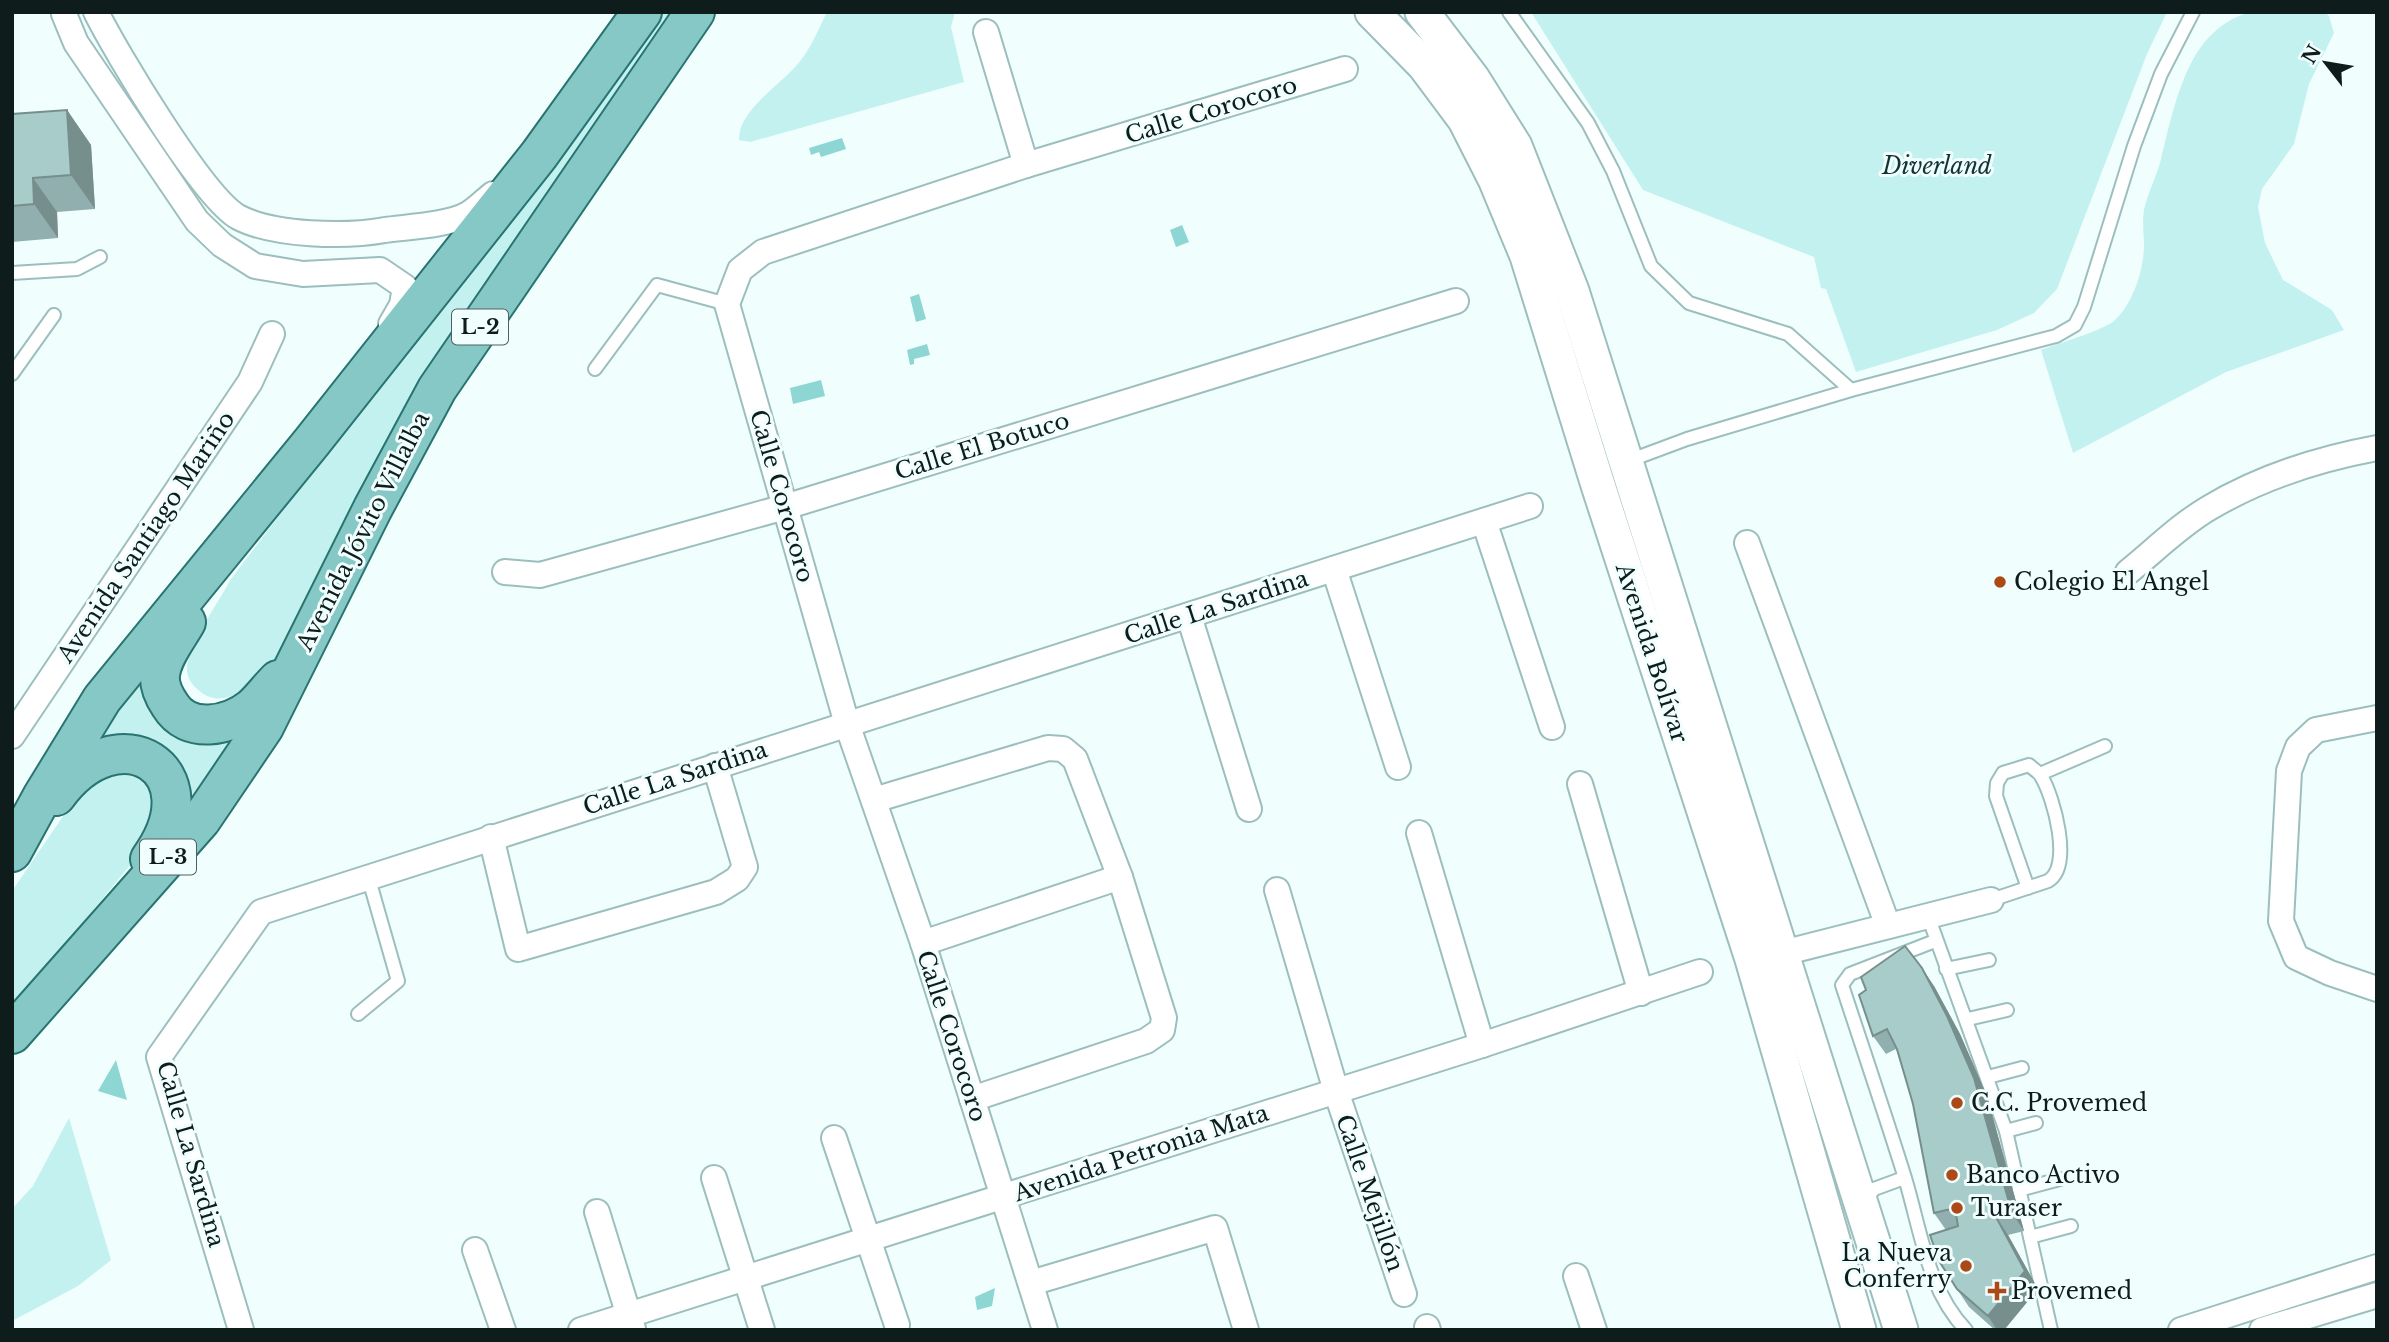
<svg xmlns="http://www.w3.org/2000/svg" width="2389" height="1342" viewBox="0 0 2389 1342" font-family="'Libre Baskerville',serif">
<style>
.green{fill:#c3f1ef}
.water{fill:#8ed6d3}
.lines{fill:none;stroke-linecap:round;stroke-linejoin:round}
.lane-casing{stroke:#9cbfbe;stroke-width:16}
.street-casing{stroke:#9cbfbe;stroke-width:28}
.secondary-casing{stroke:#9cbfbe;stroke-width:37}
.primary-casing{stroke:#287471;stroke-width:42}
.lane{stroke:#fff;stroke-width:12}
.street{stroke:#fff;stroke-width:24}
.secondary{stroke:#fff;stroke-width:33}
.primary{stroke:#86c8c6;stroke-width:38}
.wall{fill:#90afae}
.shaded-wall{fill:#768f8d}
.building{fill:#a8ccca;stroke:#768f8d;stroke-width:2}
.poi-dot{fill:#ad4917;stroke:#f0fffe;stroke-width:2.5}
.labels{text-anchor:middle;stroke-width:6;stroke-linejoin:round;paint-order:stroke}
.shield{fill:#f0fffe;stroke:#52605f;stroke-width:2}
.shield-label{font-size:21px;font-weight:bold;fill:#0e1c1b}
.street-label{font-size:23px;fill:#0e1c1b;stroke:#f0fffe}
.park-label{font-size:23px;font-style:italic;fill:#113534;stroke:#f0fffe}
.poi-label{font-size:23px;fill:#0e1c1b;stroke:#f0fffe;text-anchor:start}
</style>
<rect width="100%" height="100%" fill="#f0fffe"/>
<!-- green -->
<g class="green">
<path d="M661,12H679L278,657C256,679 225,719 194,686C188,679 185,670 188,661C196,632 217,605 231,579Z"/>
<path d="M827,12H955L951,27L964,82L750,142L739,140C738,109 783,84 801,60C812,46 819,28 827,12Z"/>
<path d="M1531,12H2167L2147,54L2057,289L2034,313L1997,330L1856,372L1826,289L1821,288L1814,257L1643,190Z"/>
<path d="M2251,12H2325L2329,16L2334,33L2309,84L2294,144L2262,189L2258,207L2265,243L2283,280L2332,310L2344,330L2226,372L2073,453L2041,350C2056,344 2105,330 2115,320C2133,303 2143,272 2144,247C2144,235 2142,222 2144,210C2148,192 2157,176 2161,159C2175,105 2187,28 2251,12Z"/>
<path d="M162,639L149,683L242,729L192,812L185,794L97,745L109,711Z"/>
<path d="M104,768L140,771L158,795L144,848L12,1009V891L83,787Z"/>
<path d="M69,1118L111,1260L78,1286L12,1321V1209L33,1186Z"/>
</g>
<!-- water -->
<g class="water">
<path d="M842,138L846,149L821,157L819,152L811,155L809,148Z"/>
<path d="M1182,225L1189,242L1176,247L1170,230Z"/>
<path d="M919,294L926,319L916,322L910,297Z"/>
<path d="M927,344L930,355L914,359V364L910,365L907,350Z"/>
<path d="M821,380L825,396L793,404L790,388Z"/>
<path d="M116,1060L127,1100L98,1091Z"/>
<path d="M995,1288L992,1306L977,1310L975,1297Z"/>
</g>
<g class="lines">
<defs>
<g id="lane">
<path d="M1509,12L1588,123L1613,171L1651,266L1689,303L1788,334L1851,390L2056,336L2075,325L2084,307L2134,146L2161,74L2193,12"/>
<path d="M12,273L77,269L100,257"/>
<path d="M595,369L657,285L727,304"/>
<path d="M12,374L54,315"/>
<path d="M1628,461L1687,439L1851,390"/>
<path d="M2040,774L2105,746"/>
<path d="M1991,900L2048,881C2073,867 2054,797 2041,776C2039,772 2033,769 2029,765L2003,773L1997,783L1996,796L2028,888"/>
<path d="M1928,916L2006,1131L2051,1330"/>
<path d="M1935,941L1850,974L1842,985C1863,1049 1885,1114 1905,1178C1921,1231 1927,1289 1966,1330"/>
<path d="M1946,969L1989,960"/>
<path d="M358,1014L398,981L368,876"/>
<path d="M1968,1019L2007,1010"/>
<path d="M1988,1077L2022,1068"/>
<path d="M2006,1131L2036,1123"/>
<path d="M2019,1190L2060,1179"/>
<path d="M1864,1202L1874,1189L1904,1178"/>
<path d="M2030,1237L2071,1226"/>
</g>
<g id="street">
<path d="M96,12C117,54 202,196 238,217C274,236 346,237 385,230C407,227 450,225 468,214C477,209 485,200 493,194"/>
<path d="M64,14L76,43L197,221L222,245L255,266L303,274L380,270L405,287L402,305L391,324"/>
<path d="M986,32L1026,165"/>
<path d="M1484,521L1552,727"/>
<path d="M1747,543L1888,926"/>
<path d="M1334,569L1398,767"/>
<path d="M505,572L540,575L785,507L1456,301"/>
<path d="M2128,572C2154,551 2180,525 2209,508C2261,477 2318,459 2377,448"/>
<path d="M1189,616L1249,809"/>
<path d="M2377,718L2316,730L2298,747L2289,771L2281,921L2296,957L2330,973L2377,989"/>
<path d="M12,736L250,382L272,334"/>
<path d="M1580,784L1641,993"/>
<path d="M874,800L1048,748L1063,749L1075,759L1120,877L1164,1018L1162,1030L1146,1041L972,1099"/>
<path d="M1419,833L1482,1045"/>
<path d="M491,837L518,949L716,892L737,879L745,867L715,766"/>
<path d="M1277,890L1336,1091L1404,1294"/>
<path d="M923,943L1120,877"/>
<path d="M1767,957L1991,900"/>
<path d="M834,1138L897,1325"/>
<path d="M714,1178L762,1330"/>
<path d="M597,1212L633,1329"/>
<path d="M475,1250L503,1330"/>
<path d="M1576,1276L1594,1330"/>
<path d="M1031,1283L1215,1228L1246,1330"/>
<path d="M1427,1327L1428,1330"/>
<path d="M241,1330L159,1057L261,912L1530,506"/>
<path d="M581,1330L1482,1045L1700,972"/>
<path d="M1045,1330L923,943L847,724L727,304L740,270L763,252L1026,165L1345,69"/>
<path d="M2181,1330L2377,1267"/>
<path d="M2262,1330L2377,1295"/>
</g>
<g id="secondary">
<path d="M1372,12L1424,65L1465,120L1495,179L1527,256L1598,485L1752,959L1859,1330"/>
<path d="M1422,12L1473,79L1515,146L1572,291L1901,1330"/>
</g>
<g id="primary">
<path d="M186,622C177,638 162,656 160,675C159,686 164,696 170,705C188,735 229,726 252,708C261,700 269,689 278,680"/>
<path d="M56,796C118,710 215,769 150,859"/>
<path d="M12,852L42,797L102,699L311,443L539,155L642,12"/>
<path d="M12,1034L201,820L264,727L373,508L437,389L695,12"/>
</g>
</defs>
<!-- lane casing -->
<use href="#lane" class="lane-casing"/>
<!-- street casing -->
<use href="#street" class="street-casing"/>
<!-- secondary casing -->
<use href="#secondary" class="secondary-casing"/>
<!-- primary casing -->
<use href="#primary" class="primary-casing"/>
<!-- lane -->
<use href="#lane" class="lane"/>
<!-- street -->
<use href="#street" class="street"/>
<!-- secondary -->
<use href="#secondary" class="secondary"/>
<!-- primary -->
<use href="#primary" class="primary"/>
</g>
<!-- wall -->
<g class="wall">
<path d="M67,110L91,145L95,209L57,212L58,238L12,242V114Z"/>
<path d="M1934,986L1960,1034L1987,1096L2024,1231L2008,1235L2038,1289L2004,1330H1995L1969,1307L1957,1289L1946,1230L1934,1213L1913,1104L1896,1049L1886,1054L1873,1036L1866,990Z"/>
</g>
<!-- shaded-wall -->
<g class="shaded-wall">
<path d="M67,110L91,145L95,209L71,175Z"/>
<path d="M33,178L57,212L58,238L34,204Z"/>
<path d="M1922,968L1934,986L1960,1034L1987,1096L2024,1231L2012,1213Z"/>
<path d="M1996,1217L2008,1235L2038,1289L2004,1330H1997L1988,1316Z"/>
</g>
<!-- building -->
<g class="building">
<path d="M67,110L71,175L33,178L34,204L12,206V114Z"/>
<path d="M1905,946L1922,968L1947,1016L1974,1078L2012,1213L1996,1217L2025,1271L1988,1316L1957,1289L1939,1261L1930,1235L1958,1226L1955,1208L1934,1213L1913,1104L1897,1049L1887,1029L1873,1036L1859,995L1866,990L1861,977Z"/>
</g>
<!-- markers -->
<g class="poi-dot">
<circle cx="2000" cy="582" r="7"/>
<circle cx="1957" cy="1103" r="7"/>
<circle cx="1952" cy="1175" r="7"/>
<circle cx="1957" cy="1208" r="7"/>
<circle cx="1966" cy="1266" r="7"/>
<path d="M1993.5 1280.5h7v7h7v7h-7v7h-7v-7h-7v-7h7z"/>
</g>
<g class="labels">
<!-- shield labels -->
<g class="shield">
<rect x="452" y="309.5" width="56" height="35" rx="5"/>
<rect x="140" y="839.5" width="56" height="35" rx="5"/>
</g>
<g class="shield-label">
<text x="480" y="334">L-2</text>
<text x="168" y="864">L-3</text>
</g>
<!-- street labels -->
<g class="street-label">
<text transform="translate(1211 110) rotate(-17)" y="8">Calle Corocoro</text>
<text transform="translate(982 446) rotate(-17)" y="8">Calle El Botuco</text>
<text transform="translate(782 496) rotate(74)" y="8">Calle Corocoro</text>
<text transform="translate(363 531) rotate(-63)" y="8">Avenida Jóvito Villalba</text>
<text transform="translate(146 537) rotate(-56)" y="8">Avenida Santiago Mariño</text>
<text transform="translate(1216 607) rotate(-18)" y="8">Calle La Sardina</text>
<text transform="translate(1652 653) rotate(72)" y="8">Avenida Bolívar</text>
<text transform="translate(675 778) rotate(-18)" y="8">Calle La Sardina</text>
<text transform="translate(952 1036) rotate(72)" y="8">Calle Corocoro</text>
<text transform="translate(1141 1153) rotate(-18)" y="8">Avenida Petronia Mata</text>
<text transform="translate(191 1154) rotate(74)" y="8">Calle La Sardina</text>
<text transform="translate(1370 1193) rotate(71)" y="8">Calle Mejillón</text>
</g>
<!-- park labels -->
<g class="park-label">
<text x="1937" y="174">Diverland</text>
</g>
<!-- poi labels -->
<g class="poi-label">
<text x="2014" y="590">Colegio El Angel</text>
<text x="1971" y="1111">C.C. Provemed</text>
<text x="1966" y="1183">Banco Activo</text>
<text x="1971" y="1216">Turaser</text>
<text x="1952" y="1261" text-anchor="end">La Nueva<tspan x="1952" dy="26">Conferry</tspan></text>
<text x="2011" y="1299">Provemed</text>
</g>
</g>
<!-- border -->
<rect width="2389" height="1342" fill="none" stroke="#0e1c1b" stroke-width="28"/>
<!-- north arrow -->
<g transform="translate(2326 63) rotate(301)" stroke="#f0fffe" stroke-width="5" paint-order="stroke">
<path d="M0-5L12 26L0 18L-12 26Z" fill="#0e1c1b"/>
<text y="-10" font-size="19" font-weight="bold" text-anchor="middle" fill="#0e1c1b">N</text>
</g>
</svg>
